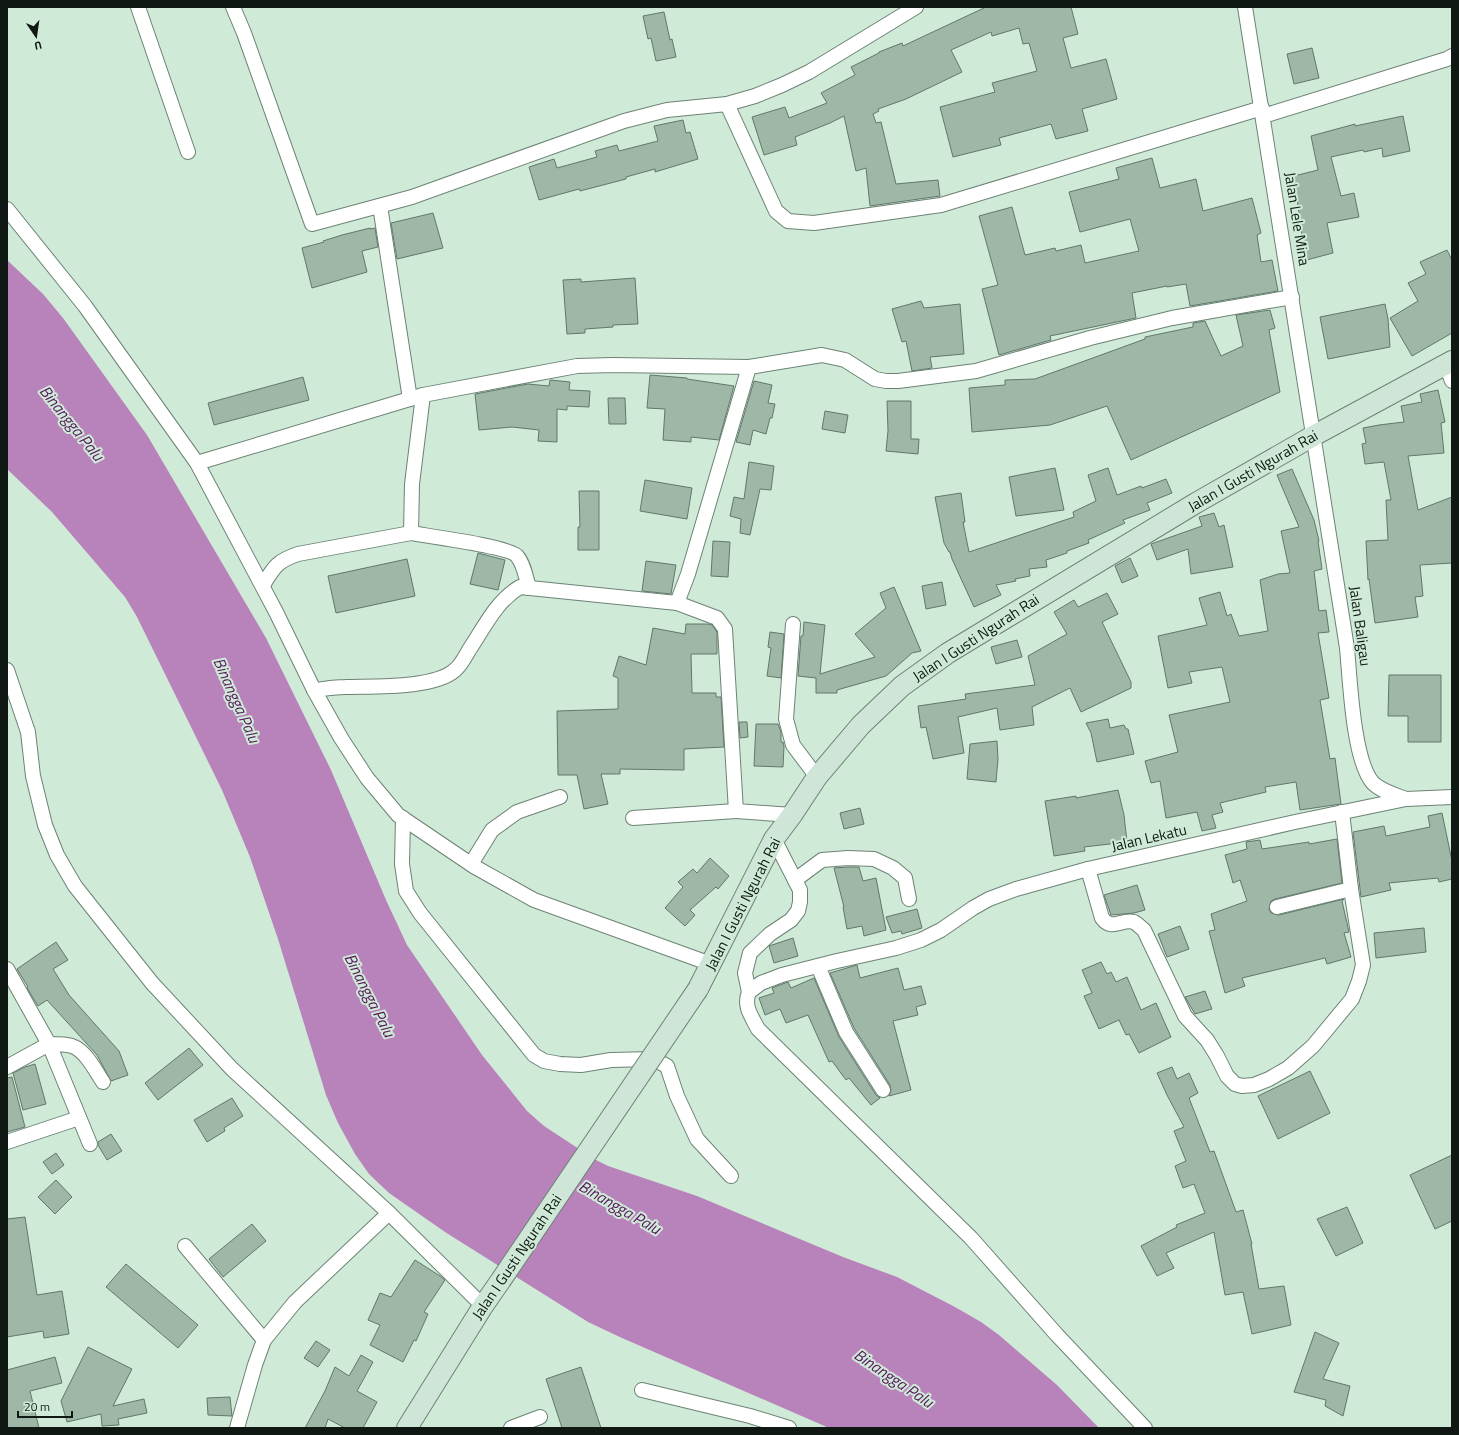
<svg xmlns="http://www.w3.org/2000/svg" width="1459" height="1435" viewBox="0 0 1459 1435" font-family="'Titillium Web',sans-serif">
<style>
.water{fill:#b882bb}
.building{fill:#9fb7a7;stroke:#617869}
.lines{fill:none;stroke-linecap:round;stroke-linejoin:round}
.street-casing{stroke:#6c8374;stroke-width:16}
.secondary-casing{stroke:#6c8374;stroke-width:22}
.street{stroke:#fff;stroke-width:14}
.secondary{stroke:#cee5d8;stroke-width:20}
.secondary-bridge-casing{stroke:#6c8374;stroke-width:22;stroke-linecap:butt}
.secondary-bridge{stroke:#cee5d8;stroke-width:20}
.labels{text-anchor:middle;stroke-width:4;stroke-linejoin:round;paint-order:stroke}
.street-label{font-size:15px;fill:#0f1812;stroke:#d0ead8}
.water-label{font-size:16px;font-style:italic;fill:#57155c;stroke:#d0ead8}
</style>
<rect width="100%" height="100%" fill="#d0ead8"/>
<!-- water -->
<path class="water" d="M7,260L43,294L63,318L147,435L266,638L331,770L386,900L407,945L482,1055L527,1111L544,1126L582,1151L590,1157L608,1166L697,1196L843,1257L897,1277L955,1307L981,1322L999,1335L1057,1385L1099,1428H829L622,1338L588,1322L445,1232L389,1193L369,1174L355,1154L338,1123L326,1095L278,939L250,857L222,790L137,617L125,597L52,512L7,469Z"/>
<!-- building -->
<g class="building">
<path d="M986,7H1071L1078,34L1063,38L1071,68L1106,59L1117,99L1082,109L1088,131L1056,139L1051,124L999,138L1001,145L953,157L940,107L995,92L992,83L1037,71L1029,43L1023,44L1019,28L992,36L991,32L951,50L962,72L906,99L878,109L879,111L873,114L876,123L881,122L896,184L938,180L940,196L870,206L866,168L856,171L844,116L830,123L795,137L797,145L764,155L752,117L785,107L789,118L827,103L821,93L855,75L851,67L879,53V52L902,43L903,46Z"/>
<path d="M664,12L670,40L672,39L676,57L656,61L651,38L648,39L643,16Z"/>
<path d="M1312,48L1319,78L1294,84L1287,54Z"/>
<path d="M1403,116L1410,151L1383,157L1382,148L1364,152L1363,150L1331,157L1341,196L1354,193L1359,217L1327,223L1333,253L1299,262L1295,245L1303,243L1297,199L1296,200L1290,177L1318,170L1311,136L1355,124V126Z"/>
<path d="M683,120L686,133L690,132L698,159L655,172V169L626,177V179L580,191L579,189L539,200L529,167L554,159L557,168L597,157L595,151L617,145L619,151L658,141L654,126Z"/>
<path d="M1152,158L1160,188L1196,179L1203,211L1252,198L1261,233L1257,235L1261,262L1272,260L1278,291L1190,306L1186,284L1167,287V286L1132,293L1136,318L1050,336L1051,340L999,355L982,289L998,285L979,216L1012,207L1025,255L1055,248L1056,251L1081,245L1085,263L1139,251L1130,219L1080,232L1069,192L1119,179L1116,168Z"/>
<path d="M433,213L443,248L397,259L391,223Z"/>
<path d="M370,228V229L375,228L378,247L362,251L367,272L312,288L302,248L324,242L323,241L342,235Z"/>
<path d="M1447,250L1452,260V333L1412,356L1390,318L1418,301L1408,283L1426,274L1420,262Z"/>
<path d="M635,278L638,324L613,325V327L585,329V333L567,334L563,280L581,279V282Z"/>
<path d="M921,301L924,308L960,304L964,354L930,357L932,368L912,371L906,341L902,342L892,309Z"/>
<path d="M1385,304L1388,319L1390,347L1328,359L1320,317Z"/>
<path d="M1270,310L1275,328L1269,330L1280,392L1131,460L1107,406L1050,425L972,432L969,388L1005,385V380L1035,379L1145,339V337L1193,327V323L1205,321L1221,356L1243,346L1236,315Z"/>
<path d="M650,375L687,378V379L734,386L719,440L691,437V442L663,440L665,409L647,408Z"/>
<path d="M303,377L309,400L214,425L208,403Z"/>
<path d="M550,380L570,382L569,390L590,391L589,407L567,406V410L557,409V442L538,441L539,430L512,427L479,430L475,394L528,384L549,386Z"/>
<path d="M754,381L772,385L768,403L775,404L772,418H770L766,434L753,430L750,445L736,442Z"/>
<path d="M1438,390L1445,422L1441,423L1444,453L1408,456L1418,510L1452,497V563L1420,565L1423,596L1415,597L1418,617L1375,623L1369,579L1368,580L1366,541L1388,540L1386,500H1391L1384,462L1365,464L1362,444L1366,443L1363,428L1379,425L1404,422L1401,406L1422,402L1420,394Z"/>
<path d="M608,398H625L626,424H609Z"/>
<path d="M887,401H911V439H919L918,454L886,451L888,431Z"/>
<path d="M825,411L848,415L845,433L822,429Z"/>
<path d="M749,462L774,466L771,490L760,489L750,535L740,533L741,519L730,516L734,497L744,499Z"/>
<path d="M1055,468L1064,510L1016,516L1009,477Z"/>
<path d="M1108,468L1117,495L1141,486L1142,488L1166,479L1172,493L1147,503L1150,510L1123,520L1125,523L1088,540L1089,543L1067,551V553L1046,560L1047,567L1029,569L1030,576L1015,579L1016,581L996,585L1001,595L974,607L952,559L950,552H949L944,543L935,497L961,493L965,522H963L969,552L1074,517L1073,512L1096,501L1088,475Z"/>
<path d="M1292,469L1314,520L1319,541H1318L1322,569L1314,571L1319,611L1326,610L1329,632L1318,633L1329,698L1320,700L1330,759L1335,758L1341,804L1300,810L1296,782L1265,787L1266,792L1220,803L1223,812L1212,815L1216,828L1202,831L1197,812L1166,818L1160,781L1151,783L1145,761L1178,752L1169,715L1230,702L1222,667L1189,672L1192,683L1168,688L1158,636L1207,625L1199,598L1220,592L1227,616L1231,614L1239,636L1268,631L1260,580L1278,574L1290,573L1281,531L1299,527L1277,475Z"/>
<path d="M645,480L692,488L687,519L640,511Z"/>
<path d="M579,491H599V550H578V527H580Z"/>
<path d="M1214,513L1219,527L1224,525L1233,567L1191,574L1188,549L1157,560L1151,544L1202,526L1199,517Z"/>
<path d="M713,541L730,542L728,577L711,576Z"/>
<path d="M478,553L505,560L498,590L470,584Z"/>
<path d="M1130,558L1138,576L1122,583L1115,566Z"/>
<path d="M407,559L415,596L336,613L328,576Z"/>
<path d="M646,561L676,565L671,594L642,591Z"/>
<path d="M942,582L946,605L926,609L922,586Z"/>
<path d="M894,587L921,651L912,653L886,676L837,690V693H816V678L798,676L801,636H803L804,622L825,625L820,674L875,657L855,634L886,608L880,593Z"/>
<path d="M1107,593L1118,614L1102,622L1131,682V688L1081,712L1070,688L1032,707L1034,725L1000,730L997,708L958,717L964,753L933,759L926,727L921,728L918,706L966,699L965,694L1035,685L1028,656L1067,634L1054,612L1074,600L1078,607Z"/>
<path d="M686,624H708L712,625L717,632V654H691L692,693H716V697H721L724,747L684,749V770L620,769V774H601L608,804L584,809L577,775H558L557,711L618,709V678L613,676L619,656L646,665L653,628L685,634Z"/>
<path d="M770,632L784,634L781,678L767,676L771,648L768,647Z"/>
<path d="M1017,640L1022,657L996,664L991,647Z"/>
<path d="M1389,675H1441V742H1408V716H1388Z"/>
<path d="M1108,719L1110,728L1124,725L1126,729H1128L1134,754L1097,762L1091,733L1086,723Z"/>
<path d="M739,722H747L748,737L740,738Z"/>
<path d="M756,724H778L781,732V742H783L784,746L783,767L754,766Z"/>
<path d="M997,741L998,759L996,782L967,779L970,744Z"/>
<path d="M1118,790L1124,815L1127,842L1084,847L1085,851L1054,856L1045,801L1076,796V798Z"/>
<path d="M860,808L864,824L844,829L840,813Z"/>
<path d="M1442,813L1452,861V879L1439,882L1438,878L1389,883L1391,890L1361,897L1353,832L1384,826L1386,836L1430,827L1428,816Z"/>
<path d="M1337,839L1342,883L1275,899L1271,901L1269,909L1271,913L1279,915L1344,899L1342,901L1349,932L1344,933L1351,957L1327,964L1325,958L1242,978L1245,986L1225,993L1209,931L1215,930L1211,914L1247,901L1240,880L1233,883L1225,855L1247,849L1246,842L1260,840L1262,849L1309,842V844Z"/>
<path d="M710,858L729,876L718,889L716,887L690,910L695,915L685,926L665,908L683,887L678,882L693,869L697,873Z"/>
<path d="M848,867H859L863,881L876,878L886,930L864,936L862,926L847,929L843,907H844L834,868Z"/>
<path d="M1137,885L1145,910L1134,913L1111,915L1104,895Z"/>
<path d="M917,909L922,928L902,934L901,931L892,933L886,917Z"/>
<path d="M1180,926L1189,949L1167,957L1158,934Z"/>
<path d="M1424,928L1426,952L1376,958L1374,933Z"/>
<path d="M793,938L798,956L774,963L769,946Z"/>
<path d="M56,942L68,960L53,969L69,995L119,1051L128,1075L111,1081L97,1055L47,1000L38,1006L27,988L28,987L17,969Z"/>
<path d="M1101,962L1107,974L1111,972L1116,982L1127,977L1141,1010L1156,1003L1171,1037L1139,1053L1129,1034L1126,1035L1119,1020L1099,1029L1084,996L1092,993L1082,970Z"/>
<path d="M857,965L860,978L898,968L904,990L921,986L926,1004L916,1007L918,1015L893,1021L911,1090L889,1096L891,1090L890,1085L854,1028L830,973Z"/>
<path d="M814,978L839,1037L876,1095L880,1098L871,1105L849,1078L846,1080L832,1061L829,1062L808,1015L786,1023L780,1009L765,1015L759,998L774,993L772,988L785,983L788,982L791,988Z"/>
<path d="M1205,991L1212,1009L1195,1014L1185,997Z"/>
<path d="M189,1048L203,1065L158,1100L145,1083Z"/>
<path d="M35,1064L46,1104L23,1110L13,1073L25,1067Z"/>
<path d="M1172,1067L1177,1079L1189,1073L1198,1093L1189,1098L1210,1152L1214,1151L1236,1212L1243,1210L1252,1244H1251L1259,1289L1284,1286L1291,1325L1252,1334L1243,1292L1225,1295L1214,1232L1166,1253L1174,1268L1157,1276L1141,1246L1177,1227L1176,1225L1205,1213L1194,1184L1183,1188L1175,1166L1186,1161L1174,1131L1184,1127L1167,1095L1157,1073Z"/>
<path d="M1310,1071L1330,1113L1278,1139L1258,1096Z"/>
<path d="M12,1077L25,1127L7,1132V1078Z"/>
<path d="M232,1098L243,1116L224,1128L225,1131L207,1142L194,1120Z"/>
<path d="M111,1134L122,1151L107,1160L98,1145V1142Z"/>
<path d="M56,1153L64,1165L52,1174L43,1162Z"/>
<path d="M1452,1155V1221L1435,1229L1410,1175Z"/>
<path d="M56,1180L72,1197L55,1214L38,1197Z"/>
<path d="M1347,1207L1363,1243L1336,1256L1317,1219Z"/>
<path d="M25,1217L37,1295L62,1291L69,1334L44,1338L43,1331L7,1337V1219Z"/>
<path d="M252,1224L266,1241L223,1277L209,1259Z"/>
<path d="M415,1260L440,1276L445,1280L424,1312L428,1314L416,1341L414,1340L403,1362L370,1345L380,1325L368,1320L380,1293L391,1297Z"/>
<path d="M126,1264L198,1325L178,1348L106,1287Z"/>
<path d="M1315,1332L1339,1343L1323,1379L1350,1386L1343,1416L1325,1406L1326,1400L1294,1392Z"/>
<path d="M316,1341L330,1350L318,1367L304,1358Z"/>
<path d="M88,1347L132,1369L113,1406L144,1399L147,1413L118,1419L119,1425L102,1426L101,1414L67,1422L61,1401Z"/>
<path d="M361,1355L373,1362L357,1391L377,1402L363,1428H345L328,1419L325,1428H305L325,1391L335,1367L349,1376Z"/>
<path d="M55,1357L62,1383L30,1391L39,1428H7V1370Z"/>
<path d="M581,1367L601,1428H562L546,1379Z"/>
<path d="M230,1397L232,1416L208,1415L207,1398Z"/>
</g>
<g class="lines">
<defs>
<g id="street">
<path d="M138,7L188,152"/>
<path d="M233,7L244,33L312,224L412,197L624,121L667,110L727,104L755,96L782,85L809,72L916,7"/>
<path d="M1245,7L1347,648C1350,679 1353,761 1373,783C1381,791 1395,795 1406,799"/>
<path d="M727,104L776,211L788,221L814,223L941,205L1262,108"/>
<path d="M1263,116L1447,59L1452,56"/>
<path d="M380,206L410,399"/>
<path d="M7,209L85,306L197,463L276,612L314,690L341,738L367,778L398,815L475,867L534,900L711,964"/>
<path d="M1446,365L1452,381"/>
<path d="M423,395L412,484L411,533C428,536 510,547 517,556C524,564 526,578 529,588"/>
<path d="M197,463L423,395L577,366L613,365L749,367L822,355L845,360L875,379L886,381H898L976,371L1090,338L1172,318L1292,297"/>
<path d="M263,585C274,567 277,561 298,554L411,533"/>
<path d="M677,603L717,618L725,629L736,811L792,815"/>
<path d="M793,624L786,719L793,745L817,777"/>
<path d="M7,670L28,732L33,776L45,825L57,855L75,886L152,983L232,1069L389,1213L295,1302L264,1340L255,1365L237,1428"/>
<path d="M314,690C324,689 334,687 345,687C372,686 434,689 455,670C461,665 465,657 469,650C484,628 496,601 520,587L677,603L688,574L749,367"/>
<path d="M403,818L402,864L406,891L420,913L534,1055L544,1061L560,1064L581,1065L611,1060L653,1059L667,1066L677,1096L697,1139L731,1176"/>
<path d="M633,818L736,811"/>
<path d="M471,864L492,830L517,812L560,797"/>
<path d="M1088,869L1102,918C1112,932 1122,918 1134,922C1138,924 1141,928 1144,930L1185,1016L1207,1040L1217,1056L1227,1076L1235,1084L1242,1086L1254,1085L1269,1079L1288,1068L1313,1046L1352,999L1359,981L1363,965L1351,889L1342,812"/>
<path d="M795,880L822,860L848,858L874,859L893,868L905,878L909,899"/>
<path d="M1277,907L1351,889"/>
<path d="M818,966L846,1032L883,1090"/>
<path d="M7,969L49,1044L7,1067"/>
<path d="M749,992L745,973L750,953L770,934L791,920L798,911L800,902V890L774,839"/>
<path d="M7,1142L79,1118"/>
<path d="M90,1144L49,1044C57,1044 65,1044 72,1046C86,1051 95,1070 103,1082"/>
<path d="M389,1213L483,1306"/>
<path d="M185,1246L264,1340"/>
<path d="M642,1390L750,1416L789,1428"/>
<path d="M511,1428L540,1417"/>
<path d="M1145,1428L1057,1335L971,1238L758,1029C752,1017 743,1006 749,992L761,983L782,975L837,961L896,948L921,940L941,930L973,908L989,899L1016,889L1088,869L1295,822L1406,799L1452,797"/>
</g>
<g id="secondary">
<path d="M698,989L774,839L792,815L817,777L861,725L902,686L948,653L1196,503L1313,436L1452,361"/>
<path d="M407,1428L483,1306L501,1280"/>
</g>
</defs>
<!-- street casing -->
<use href="#street" class="street-casing"/>
<!-- secondary casing -->
<use href="#secondary" class="secondary-casing"/>
<!-- street -->
<use href="#street" class="street"/>
<!-- secondary -->
<use href="#secondary" class="secondary"/>
<defs>
<path id="secondary-bridge" d="M501,1280L698,989"/>
</defs>
<!-- secondary-bridge casing -->
<use href="#secondary-bridge" class="secondary-bridge-casing"/>
<!-- secondary-bridge -->
<use href="#secondary-bridge" class="secondary-bridge"/>
</g>
<g class="labels">
<!-- street labels -->
<g class="street-label">
<text transform="translate(1297 219) rotate(81)" y="5">Jalan Lele Mina</text>
<text transform="translate(1253 471) rotate(-30)" y="5">Jalan I Gusti Ngurah Rai</text>
<text transform="translate(1360 626) rotate(82)" y="5">Jalan Baligau</text>
<text transform="translate(976 638) rotate(-33)" y="5">Jalan I Gusti Ngurah Rai</text>
<text transform="translate(1149 838) rotate(-13)" y="5">Jalan Lekatu</text>
<text transform="translate(743 904) rotate(-63)" y="5">Jalan I Gusti Ngurah Rai</text>
<text transform="translate(517 1257) rotate(-56)" y="5">Jalan I Gusti Ngurah Rai</text>
</g>
<!-- water labels -->
<g class="water-label">
<text transform="translate(72 423) rotate(51)" y="6">Binangga Palu</text>
<text transform="translate(237 700) rotate(66)" y="6">Binangga Palu</text>
<text transform="translate(370 995) rotate(63)" y="6">Binangga Palu</text>
<text transform="translate(620 1207) rotate(30)" y="6">Binangga Palu</text>
<text transform="translate(894 1378) rotate(34)" y="6">Binangga Palu</text>
</g>
</g>
<!-- border -->
<rect width="1459" height="1435" fill="none" stroke="#0f1812" stroke-width="16"/>
<!-- north arrow -->
<g transform="translate(36 36) rotate(167)" stroke="#d0ead8" stroke-width="3" paint-order="stroke">
<path d="M0-3L7 15L0 10L-7 15Z" fill="#0f1812"/>
<text y="-6" font-size="11" font-weight="bold" text-anchor="middle" fill="#0f1812">U</text>
</g>
<!-- scale -->
<path d="M18 1411v6h54v-6" fill="none" stroke="#0f1812" stroke-width="2"/>
<text x="24" y="1411" font-size="12" fill="#0f1812" stroke="#d0ead8" stroke-width="3" paint-order="stroke">20 m</text>
</svg>
